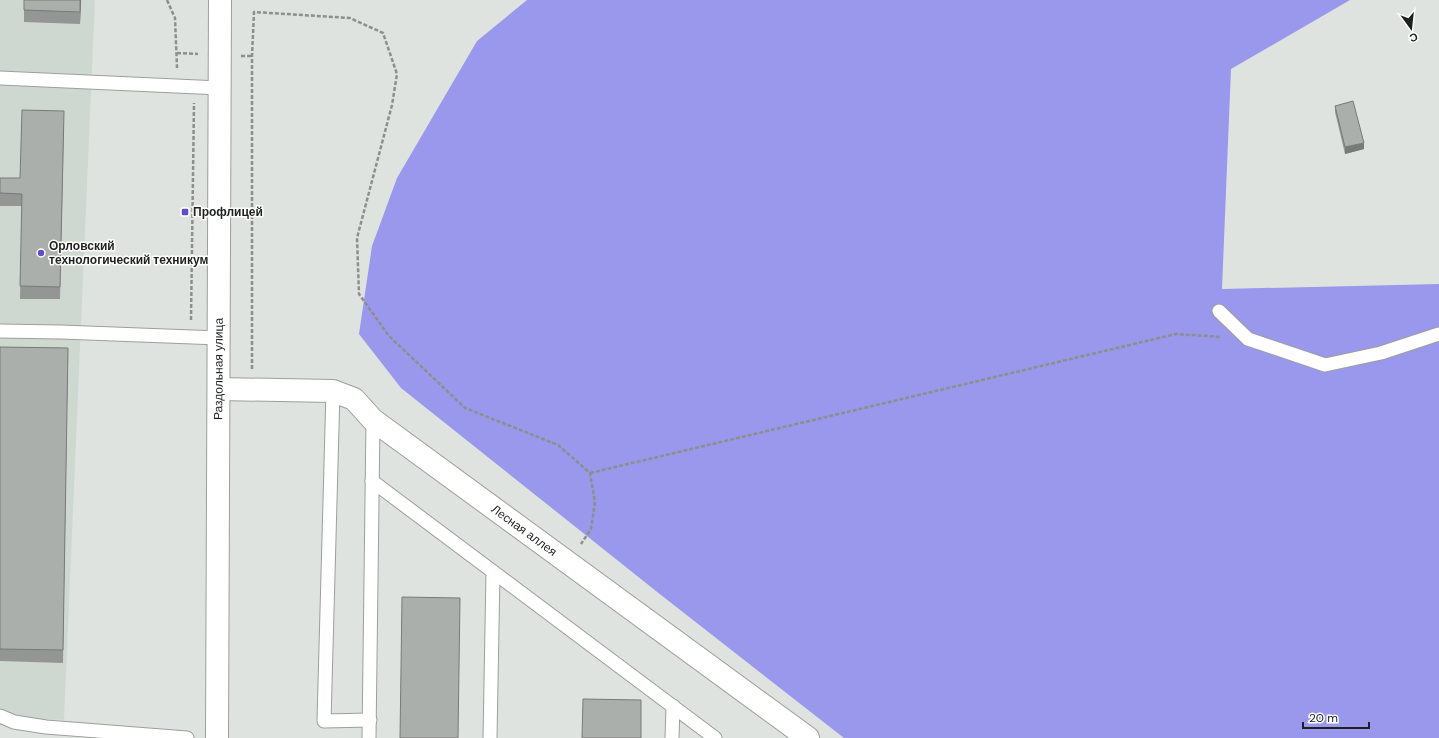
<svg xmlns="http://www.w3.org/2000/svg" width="1439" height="738" viewBox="0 0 1439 738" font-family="'DM Sans',sans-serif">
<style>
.built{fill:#ced8d1}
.forest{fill:#9998ec}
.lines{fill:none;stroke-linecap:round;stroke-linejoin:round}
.service-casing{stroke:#9c9f9d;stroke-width:15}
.minor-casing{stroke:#9c9f9d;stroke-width:24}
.secondary-casing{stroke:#9c9f9d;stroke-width:24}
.path{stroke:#8c8f8d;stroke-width:2.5;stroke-dasharray:4 2;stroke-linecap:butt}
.service{stroke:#fff;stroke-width:13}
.minor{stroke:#fff;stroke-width:22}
.secondary{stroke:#fff;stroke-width:22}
.wall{fill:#939694}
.shaded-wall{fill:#787a78}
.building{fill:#abafac;stroke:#787a78}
.poi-dot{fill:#5c4fc7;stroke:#fff;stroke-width:1.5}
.labels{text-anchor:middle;stroke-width:3;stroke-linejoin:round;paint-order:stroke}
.poi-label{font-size:12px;font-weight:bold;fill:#1f2120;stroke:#fff;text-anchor:start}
.street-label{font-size:12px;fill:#1f2120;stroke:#fff}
</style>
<rect width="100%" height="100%" fill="#dfe3e0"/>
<!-- built -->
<path class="built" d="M0,0H95L64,720L0,717Z"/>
<!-- forest -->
<path class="forest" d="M527,0H1350L1231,69L1222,289L1439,284V738H844L661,595L401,388L359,334L372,246L397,178L477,41Z"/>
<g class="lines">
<defs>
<g id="service">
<path d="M0,78L220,88"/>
<path d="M1219,311L1248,339L1325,365L1381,353L1439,334"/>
<path d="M0,331L61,332L219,338"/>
<path d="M333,391L324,721L370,720"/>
<path d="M372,481L715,738"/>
<path d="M0,716L14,722L46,727L187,738"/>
<path d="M369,738L373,420"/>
<path d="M490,738L493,572"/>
<path d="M672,738L673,706"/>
</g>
<g id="minor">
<path id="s1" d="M219,389L333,391L354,399L373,420L808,738"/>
</g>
<g id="secondary">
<path id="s2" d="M217,738L220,0"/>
</g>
</defs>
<!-- service casing -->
<use href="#service" class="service-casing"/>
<!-- minor casing -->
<use href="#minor" class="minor-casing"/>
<!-- secondary casing -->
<use href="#secondary" class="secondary-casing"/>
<!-- path -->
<g class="path">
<path d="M167,0L175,18L177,68"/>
<path d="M177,53L198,54"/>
<path d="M241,56H252"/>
<path d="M191,320L194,103"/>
<path d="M252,369V56L254,12L350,18L383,33L397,74L392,105L357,238L359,294L389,336L465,408L558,445L590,473L595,502L591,529L581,544"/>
<path d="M590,473L1176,334L1221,337"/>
</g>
<!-- service -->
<use href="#service" class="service"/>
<!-- minor -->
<use href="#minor" class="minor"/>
<!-- secondary -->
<use href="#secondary" class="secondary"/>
</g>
<!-- wall -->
<g class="wall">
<path d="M24,0H81L80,24L24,22Z"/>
<path d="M1335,106L1364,149L1345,154L1335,112Z"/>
<path d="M64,123L60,299H20L22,206H0V178H20Z"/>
<path d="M0,347L68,348L63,663L0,661Z"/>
</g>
<!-- shaded-wall -->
<g class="shaded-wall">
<path d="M80,0H81L80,24Z"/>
<path d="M1364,143V149L1345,154V147Z"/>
</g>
<!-- building -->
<g class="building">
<path d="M24,0H80V12L24,10Z"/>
<path d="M1353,101L1364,143L1345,147L1335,106Z"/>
<path d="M22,110L64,111L60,287L20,286L22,194L0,193V178H20Z"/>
<path d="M0,347L68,348L63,650L0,649Z"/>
<path d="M402,597L460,598L458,738H400Z"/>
<path d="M583,699L641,700V738H582Z"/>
</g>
<!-- markers -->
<g class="poi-dot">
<rect x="181" y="208" width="8" height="8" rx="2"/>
<circle cx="41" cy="253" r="4"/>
</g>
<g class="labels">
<!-- poi labels -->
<g class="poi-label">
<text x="193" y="216">Профлицей</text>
<text x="49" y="250">Орловский<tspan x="49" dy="14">технологический техникум</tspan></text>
</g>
<!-- street labels -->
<g class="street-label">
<text dy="4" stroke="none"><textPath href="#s2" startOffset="369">Раздольная улица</textPath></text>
<text dy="4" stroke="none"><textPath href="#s1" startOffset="352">Лесная аллея</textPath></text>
</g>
</g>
<!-- north arrow -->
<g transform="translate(1411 28) rotate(165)" stroke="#ffffff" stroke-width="3" paint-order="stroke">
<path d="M0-3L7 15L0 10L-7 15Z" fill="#1f2120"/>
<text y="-6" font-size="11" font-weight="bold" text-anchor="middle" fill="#1f2120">С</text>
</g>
<!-- scale -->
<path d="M1303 722v6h66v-6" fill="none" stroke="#1f2120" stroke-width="2"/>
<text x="1309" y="722" font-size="12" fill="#1f2120" stroke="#ffffff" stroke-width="3" paint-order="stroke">20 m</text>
</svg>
